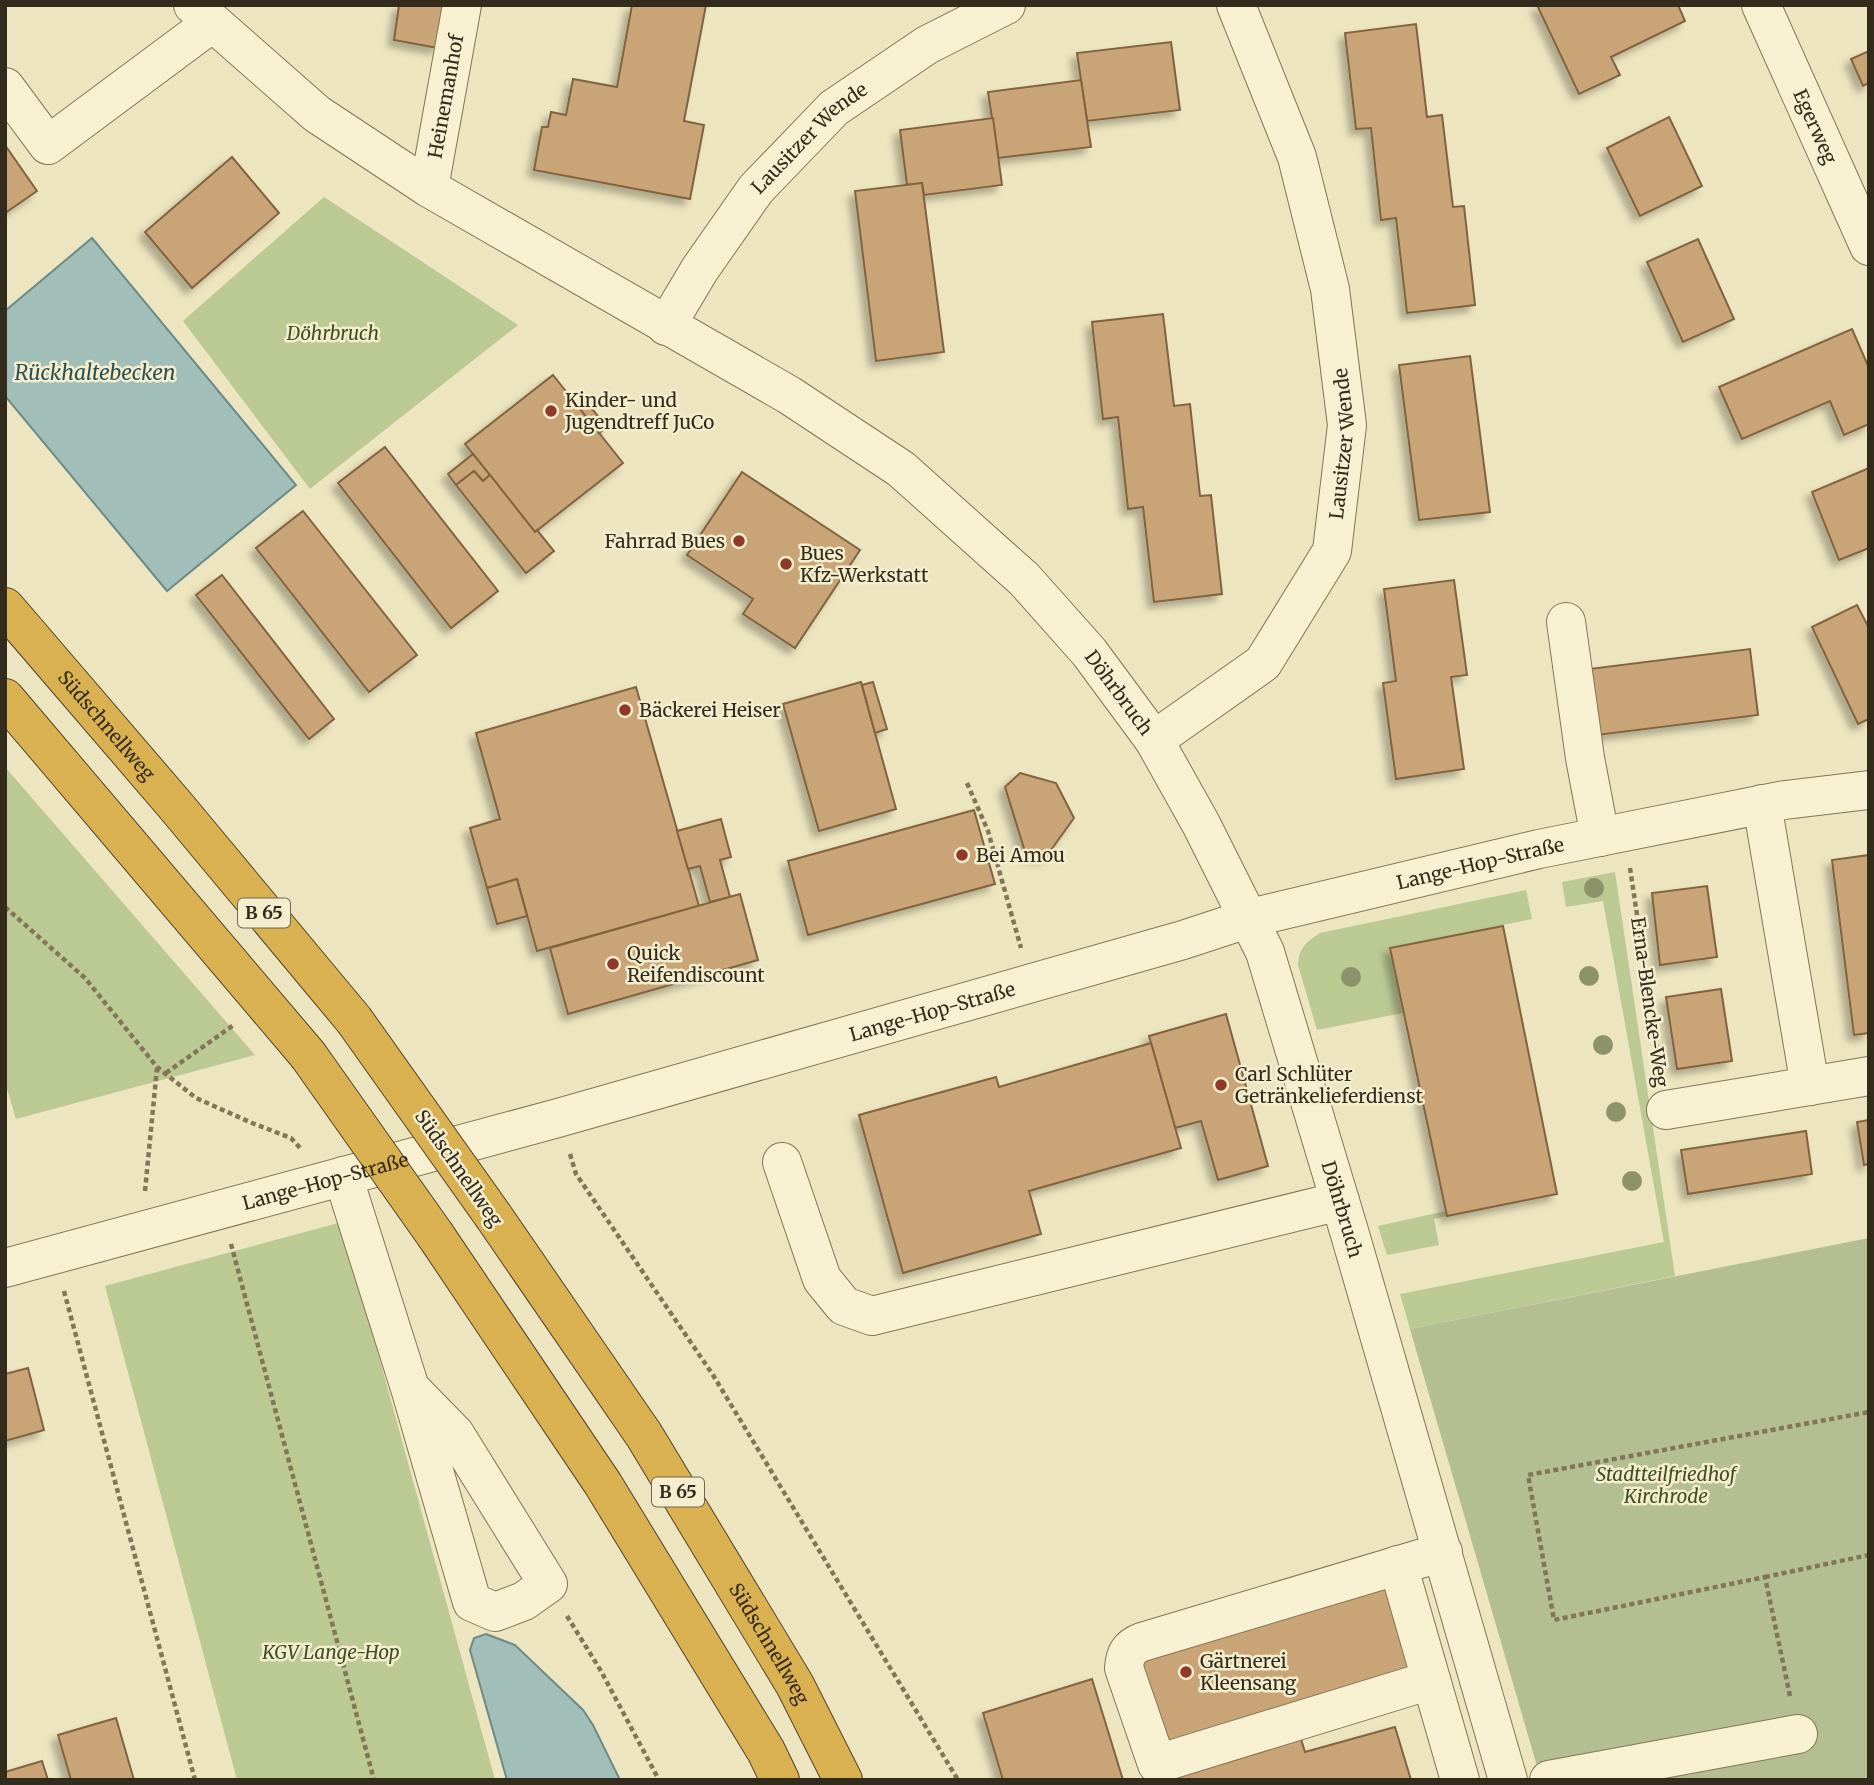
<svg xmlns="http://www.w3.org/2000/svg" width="1874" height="1785" viewBox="0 0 1874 1785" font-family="Merriweather,serif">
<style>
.green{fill:#bbc993}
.cemetery{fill:#b3be93}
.water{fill:#a2beb9;stroke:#6a8b87;stroke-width:2}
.building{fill:#c9a476;stroke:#82633f;stroke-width:2;filter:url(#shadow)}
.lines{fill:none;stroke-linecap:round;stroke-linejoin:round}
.minor-casing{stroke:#837558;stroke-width:40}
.highway-casing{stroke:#51432c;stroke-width:40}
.path{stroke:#837558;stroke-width:4.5;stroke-dasharray:5 3.5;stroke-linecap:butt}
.minor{stroke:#f7f1d1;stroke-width:38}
.highway{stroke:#dab151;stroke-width:38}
.highway-bridge-casing{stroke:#51432c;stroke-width:40;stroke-linecap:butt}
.highway-bridge{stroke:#dab151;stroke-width:38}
.tree{fill:#8c9269}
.poi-dot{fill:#90382a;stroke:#f4eece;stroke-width:2.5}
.labels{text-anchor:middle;stroke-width:5;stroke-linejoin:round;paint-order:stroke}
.shield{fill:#f4eece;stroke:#6d6651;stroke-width:2}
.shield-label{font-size:18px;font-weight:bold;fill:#332b1c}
.street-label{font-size:19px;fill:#332b1c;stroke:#f4eece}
.park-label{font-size:19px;font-style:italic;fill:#3e4f23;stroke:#f4eece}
.poi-label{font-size:19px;fill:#332b1c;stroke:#f4eece;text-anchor:start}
.water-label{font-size:21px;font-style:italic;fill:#2c5053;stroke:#f4eece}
</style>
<defs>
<filter id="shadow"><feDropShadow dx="-6" dy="6" stdDeviation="3.5" flood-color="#0004"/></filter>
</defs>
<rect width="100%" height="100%" fill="#ece5bf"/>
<!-- green -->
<g class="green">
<path d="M324,197L518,325L310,489L183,321Z"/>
<path d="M5,767L255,1055L16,1119L5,1082Z"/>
<path d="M1615,872L1675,1276L1410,1329L1400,1294L1664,1242L1603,901L1566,907L1562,882Z"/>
<path d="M1526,890L1532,919L1390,948L1403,1013L1317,1030L1298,965C1299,948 1306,942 1320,933Z"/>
<path d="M1446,1211L1447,1216L1434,1219L1439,1245L1387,1255L1378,1226Z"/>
<path d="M342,1222L495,1780H237L105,1286Z"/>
</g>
<!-- cemetery -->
<path class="cemetery" d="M1869,1238V1780H1541L1410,1329Z"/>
<!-- water -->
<g class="water">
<path d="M92,238L296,485L167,591L5,396V311Z"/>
<path d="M486,1634L515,1645L583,1710L593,1725L620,1780H507L470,1650L474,1638Z"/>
</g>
<!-- building -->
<g class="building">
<path d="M399,5H446L438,48L394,40Z"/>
<path d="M632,5H706L684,121L704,125L690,199L534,170L542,127H548L551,112L566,115L573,79L617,87Z"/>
<path d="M1537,5H1678L1685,21L1611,57L1620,75L1579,94Z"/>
<path d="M1416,24L1427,117L1442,115L1453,207L1464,206L1475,305L1407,313L1396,218L1381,220L1371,128L1356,129L1345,33Z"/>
<path d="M1171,42L1180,110L1087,121L1077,53Z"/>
<path d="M1869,51V83L1863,86L1851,59Z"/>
<path d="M1081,80L1091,147L998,158L988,92Z"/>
<path d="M1669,117L1702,186L1640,216L1607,148Z"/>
<path d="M993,118L1002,185L924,195L922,183L907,185L900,130Z"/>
<path d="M5,145L37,191L5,213Z"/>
<path d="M232,157L279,213L192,288L145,232Z"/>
<path d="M922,183L944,352L876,361L855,191Z"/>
<path d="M1698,239L1734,319L1683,342L1647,262Z"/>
<path d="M1163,314L1174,406L1190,404L1200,496L1211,495L1222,594L1154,602L1143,507L1128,509L1118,417L1103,419L1092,322Z"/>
<path d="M1852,329L1869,368V424L1844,435L1830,401L1742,439L1719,387Z"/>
<path d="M1470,356L1490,512L1419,520L1399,365Z"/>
<path d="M553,375L623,463L535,532L465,444Z"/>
<path d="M584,399L607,427L599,433L577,405Z"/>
<path d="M385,447L498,591L451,628L338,483Z"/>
<path d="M473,454L490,475L483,481L474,471L456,485L448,474Z"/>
<path d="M1869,468V548L1839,560L1812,492Z"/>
<path d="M474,471L483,481L490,475L535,532L537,530L554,551L526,573L456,485Z"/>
<path d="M742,472L860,550L795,648L743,614L753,599L687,555Z"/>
<path d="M303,511L417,655L369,692L256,548Z"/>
<path d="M222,575L334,719L309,739L196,595Z"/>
<path d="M1454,580L1467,675L1451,677L1464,769L1396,779L1383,683L1396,681L1384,589Z"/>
<path d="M1857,605L1869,628V719L1858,724L1812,627Z"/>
<path d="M1750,649L1758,715L1597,735L1589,669Z"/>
<path d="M861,682L896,809L819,831L783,704Z"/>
<path d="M873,682L887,729L875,733L862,685Z"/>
<path d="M636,687L699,906L537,951L517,879L487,888L470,828L500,819L476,733Z"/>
<path d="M1020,773L1056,783L1074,818L1046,857L1026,855L1005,787Z"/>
<path d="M974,810L995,884L808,935L788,861Z"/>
<path d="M721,819L731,857L720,860L730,897L710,902L700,866L688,869L677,831Z"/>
<path d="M1869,855V1033L1854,1035L1832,860Z"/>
<path d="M517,879L527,916L497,924L487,888Z"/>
<path d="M1707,886L1717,957L1660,965L1652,893Z"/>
<path d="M740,894L758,960L568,1014L550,948Z"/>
<path d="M1503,926L1557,1194L1447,1216L1390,948Z"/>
<path d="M1721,989L1732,1061L1677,1069L1666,997Z"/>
<path d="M1226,1014L1268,1166L1218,1180L1201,1121L1175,1128L1149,1036Z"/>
<path d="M1151,1043L1181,1148L1029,1191L1041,1234L903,1273L859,1115L996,1077L999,1087Z"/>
<path d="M1869,1120V1164L1864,1165L1857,1122Z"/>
<path d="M1806,1131L1812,1174L1688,1194L1681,1150Z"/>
<path d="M28,1368L44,1430L5,1441V1374Z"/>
<path d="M1392,1582L1422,1682L1170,1757L1140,1657Z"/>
<path d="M1092,1679L1123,1780H1003L983,1713Z"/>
<path d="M116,1718L134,1780H71L58,1735Z"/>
<path d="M1395,1727L1411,1780H1176L1174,1775L1301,1739L1305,1752Z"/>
<path d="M42,1761L48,1780H5V1772Z"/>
</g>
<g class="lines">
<defs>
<g id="minor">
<path id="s1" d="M193,5L317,114L429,188L789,395L901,469L1024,579L1089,652L1154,740L1201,824L1265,952L1349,1231L1508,1780"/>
<path id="s2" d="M1761,5L1869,246"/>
<path d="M5,87L48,145L212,23"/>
<path id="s3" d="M429,188L462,5"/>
<path id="s4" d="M666,326L700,269L756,189L834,108L927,45L1006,5"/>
<path d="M1566,622L1585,758L1600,837"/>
<path id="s5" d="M1154,740L1263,663L1332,551L1347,425L1330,289L1297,157L1236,5"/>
<path d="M1762,804L1810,1086"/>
<path d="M1666,1110L1869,1076"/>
<path d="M782,1162L822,1279L844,1306L872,1316L1340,1201"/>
<path d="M343,1176L410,1388L455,1434L548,1584L524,1601L495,1612L472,1602L410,1388"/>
<path id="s6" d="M5,1268L558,1118L1183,940L1250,918L1539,849L1785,800L1869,790"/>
<path d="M1398,1565L1460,1780"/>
<path d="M1431,1680L1157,1764L1124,1668C1125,1654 1129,1647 1142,1642L1443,1552"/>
<path d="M1549,1780L1798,1734"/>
</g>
<g id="highway">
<path id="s7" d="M5,607L175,805L354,1020"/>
<path d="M5,698L308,1055"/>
<path id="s8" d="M494,1217L644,1435L795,1685L843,1780"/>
<path d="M436,1236L603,1484L766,1751L780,1780"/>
</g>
</defs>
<!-- minor casing -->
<use href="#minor" class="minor-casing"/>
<!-- highway casing -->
<use href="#highway" class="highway-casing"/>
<!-- path -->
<g class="path">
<path d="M967,783L988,831L1021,948"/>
<path d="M1630,868L1661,1074"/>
<path d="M5,907L85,978L157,1067L196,1098L252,1123L291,1138L302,1150"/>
<path d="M166,1073L235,1024"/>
<path d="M570,1154L576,1174L713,1375L958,1780"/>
<path d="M145,1191L157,1068"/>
<path d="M231,1244L374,1780"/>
<path d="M64,1291L195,1780"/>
<path d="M1765,1577L1869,1555"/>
<path d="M567,1616L601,1671L659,1780"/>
<path d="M1790,1696L1765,1577L1554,1620L1528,1475L1869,1412"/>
</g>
<!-- minor -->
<use href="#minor" class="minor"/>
<!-- highway -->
<use href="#highway" class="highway"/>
<defs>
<g id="highway-bridge">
<path d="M354,1020L494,1217"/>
<path d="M308,1055L436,1236"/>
</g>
</defs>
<!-- highway-bridge casing -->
<use href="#highway-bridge" class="highway-bridge-casing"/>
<!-- highway-bridge -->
<use href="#highway-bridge" class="highway-bridge"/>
</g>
<!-- trees -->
<g class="tree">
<circle cx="1594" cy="888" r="10"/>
<circle cx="1589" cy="976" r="10"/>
<circle cx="1351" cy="977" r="10"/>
<circle cx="1603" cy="1045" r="10"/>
<circle cx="1616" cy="1112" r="10"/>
<circle cx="1632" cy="1181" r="10"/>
</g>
<!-- markers -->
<g class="poi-dot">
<circle cx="551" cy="411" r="7"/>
<circle cx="739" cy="541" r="7"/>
<circle cx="786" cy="564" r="7"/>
<circle cx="625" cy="710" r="7"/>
<circle cx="962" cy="855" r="7"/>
<circle cx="613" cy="964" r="7"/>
<circle cx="1221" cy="1085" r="7"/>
<circle cx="1186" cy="1672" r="7"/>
</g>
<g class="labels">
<!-- shield labels -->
<g class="shield">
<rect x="238" y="898.5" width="52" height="29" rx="5"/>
<rect x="652" y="1477.5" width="52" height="29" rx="5"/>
</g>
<g class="shield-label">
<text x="264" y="919">B 65</text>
<text x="678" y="1498">B 65</text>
</g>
<!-- street labels -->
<g class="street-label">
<text dy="7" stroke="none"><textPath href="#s3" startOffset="93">Heinemanhof</textPath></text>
<text dy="7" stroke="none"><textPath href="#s2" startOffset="133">Egerweg</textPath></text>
<text dy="7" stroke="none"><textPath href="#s4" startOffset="238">Lausitzer Wende</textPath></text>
<text dy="7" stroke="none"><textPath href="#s5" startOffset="373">Lausitzer Wende</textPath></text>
<text dy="7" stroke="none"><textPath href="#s1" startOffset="1162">Döhrbruch</textPath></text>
<text dy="7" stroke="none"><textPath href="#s7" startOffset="156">Südschnellweg</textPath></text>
<text dy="7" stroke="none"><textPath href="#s6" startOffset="1530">Lange-Hop-Straße</textPath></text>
<text transform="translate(1650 1002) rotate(82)" y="7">Erna-Blencke-Weg</text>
<text dy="7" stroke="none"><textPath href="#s6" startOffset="962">Lange-Hop-Straße</textPath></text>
<text transform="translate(459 1168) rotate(55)" y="7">Südschnellweg</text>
<text dy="7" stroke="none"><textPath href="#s6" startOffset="332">Lange-Hop-Straße</textPath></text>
<text dy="7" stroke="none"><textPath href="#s1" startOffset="1729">Döhrbruch</textPath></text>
<text dy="7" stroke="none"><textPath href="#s8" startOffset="508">Südschnellweg</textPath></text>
</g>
<!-- park labels -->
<g class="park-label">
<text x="333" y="340">Döhrbruch</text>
<text x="1666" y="1481">Stadtteilfriedhof<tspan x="1666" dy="22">Kirchrode</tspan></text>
<text x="331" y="1659">KGV Lange-Hop</text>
</g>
<!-- poi labels -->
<g class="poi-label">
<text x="565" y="407">Kinder- und<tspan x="565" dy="22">Jugendtreff JuCo</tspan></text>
<text x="725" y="548" text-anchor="end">Fahrrad Bues</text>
<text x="800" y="560">Bues<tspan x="800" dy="22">Kfz-Werkstatt</tspan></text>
<text x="639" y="717">Bäckerei Heiser</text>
<text x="976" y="862">Bei Amou</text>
<text x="627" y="960">Quick<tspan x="627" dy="22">Reifendiscount</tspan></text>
<text x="1235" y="1081">Carl Schlüter<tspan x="1235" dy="22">Getränkelieferdienst</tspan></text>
<text x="1200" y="1668">Gärtnerei<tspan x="1200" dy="22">Kleensang</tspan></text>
</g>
<!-- water labels -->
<g class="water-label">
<text x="95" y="380">Rückhaltebecken</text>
</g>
</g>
<!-- border -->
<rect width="1874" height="1785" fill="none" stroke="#332b1c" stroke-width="14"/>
</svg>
